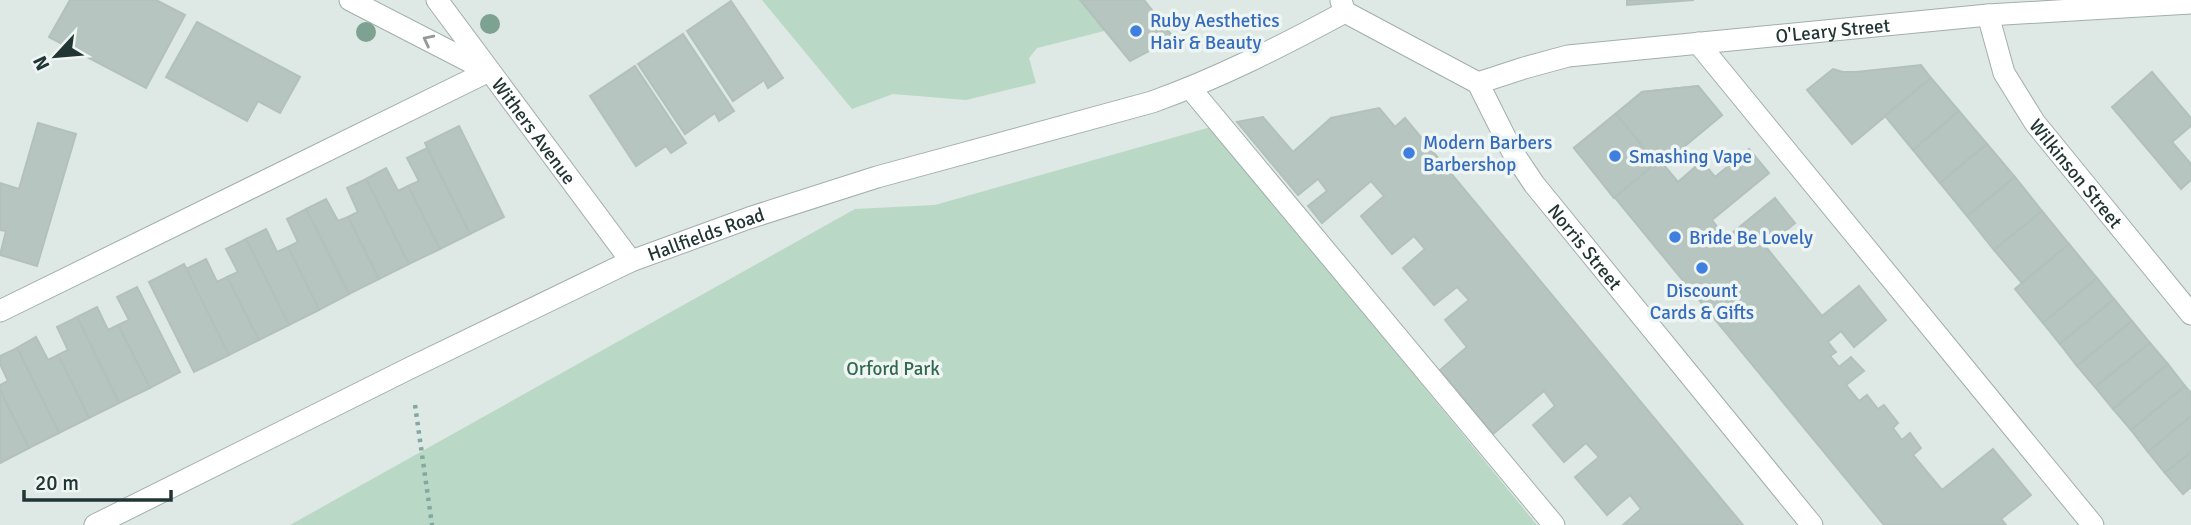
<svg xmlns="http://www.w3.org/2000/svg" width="2191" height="525" viewBox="0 0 2191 525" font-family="Signika,sans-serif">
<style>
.green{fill:#b9d8c5}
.building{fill:#b7c5c1;stroke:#b2c1bc;stroke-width:2}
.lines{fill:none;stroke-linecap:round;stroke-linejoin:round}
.minor-casing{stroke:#a2afac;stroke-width:23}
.path{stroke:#82a9a1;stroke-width:4.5;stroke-dasharray:3.5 5;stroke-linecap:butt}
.minor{stroke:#fff;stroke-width:21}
.tree{fill:#7ea291}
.oneway{stroke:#909a99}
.shop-dot{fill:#3f7fe0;stroke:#eef5f3;stroke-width:2.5}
.labels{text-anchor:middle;stroke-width:7;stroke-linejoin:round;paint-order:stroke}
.shop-label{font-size:19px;fill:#366cbe;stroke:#eef5f3;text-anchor:start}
.street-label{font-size:19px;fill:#213633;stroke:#eef5f3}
.park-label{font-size:19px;fill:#30694d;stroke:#eef5f3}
</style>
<rect width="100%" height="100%" fill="#dee8e5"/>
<!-- green -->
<g class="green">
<path d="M762,0H1088L1112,29L1037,48L1029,58L1036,83L966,100L893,94L852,109Z"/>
<path d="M1211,127L1537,525H290L855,209L935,205Z"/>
</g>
<!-- building -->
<g class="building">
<path d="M70,0H156L185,15L146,88L49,37Z"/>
<path d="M1080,0H1144L1174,38L1130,61Z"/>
<path d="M1627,0H1694L1627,5Z"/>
<path d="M731,1L783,78L768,88L764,80L733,101L687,31Z"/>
<path d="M197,22L300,77L280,113L258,101L247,121L166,77Z"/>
<path d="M683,34L734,111L719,121L715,113L685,134L638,64Z"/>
<path d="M1921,65L1931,78L1852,144L1807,90L1833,69L1843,72H1856Z"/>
<path d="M635,66L686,143L671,153L666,146L636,166L590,96Z"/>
<path d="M2152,72L2191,118V126L2172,142L2191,164V180L2181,189L2112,107Z"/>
<path d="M1931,78L1959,111L1913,150L1885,116Z"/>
<path d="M1698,86L1722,115L1663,164L1678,182L1702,161L1715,177L1749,149L1769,173L1712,220L1726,238L1775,198L1795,223L1766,247L1822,316L1859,286L1886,320L1854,347L1841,331L1828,342L1836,352L1830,356L1839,367L1851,357L1864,371L1846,385L1859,401L1867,395L1878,409L1884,405L1898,423L1893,428L1902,440L1910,433L1921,448L1913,455L1942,490L1993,449L2031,495L2001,519L2006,525H1884L1574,148L1642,92Z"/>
<path d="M1698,86L1722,115L1663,164L1656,163L1616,114L1642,92Z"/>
<path d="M1379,108L1395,127L1405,118L1743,525H1623L1641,509L1630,495L1607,515L1575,477L1599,457L1586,443L1564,462L1533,425L1555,406L1544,391L1493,434L1440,370L1467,347L1445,320L1469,300L1457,287L1434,305L1403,268L1425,249L1414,236L1392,254L1361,216L1384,196L1371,181L1322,223L1308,206L1327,191L1318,179L1298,195L1237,122L1263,117L1293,152L1331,118Z"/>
<path d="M1959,111L1987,144L1940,183L1913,150Z"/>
<path d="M1616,114L1656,163L1614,198L1574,148Z"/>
<path d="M38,123L76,134L37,266L0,255L6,231L0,230V183L19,189Z"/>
<path d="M459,126L504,217L470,234L425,143Z"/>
<path d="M1987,144L2015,177L1967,216L1940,183Z"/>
<path d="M427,148L470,234L440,249L408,186L419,181L407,158Z"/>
<path d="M386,168L398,191L408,186L440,249L409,264L366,179Z"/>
<path d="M2015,177L2042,211L1994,250L1967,216Z"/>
<path d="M366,179L409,264L379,279L348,217L358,212L347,188Z"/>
<path d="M326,199L338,221L348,217L379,279L349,294L306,209Z"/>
<path d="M306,209L349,294L319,310L288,247L298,242L287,219Z"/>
<path d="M2042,211L2069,244L2022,283L1994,250Z"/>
<path d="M266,229L277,252L288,247L319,310L289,325L246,239Z"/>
<path d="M246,239L289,325L259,340L227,277L238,272L226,249Z"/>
<path d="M2069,244L2097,278L2043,323L2015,289Z"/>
<path d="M206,259L217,282L227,277L259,340L229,355L186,269Z"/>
<path d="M184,264L229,355L194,372L149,282Z"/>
<path d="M2097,278L2114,299L2060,344L2043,323Z"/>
<path d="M137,287L180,372L150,388L118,325L129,320L117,297Z"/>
<path d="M2114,299L2132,321L2077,366L2060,344Z"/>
<path d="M97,307L108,330L118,325L150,388L119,403L77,317Z"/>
<path d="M77,317L119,403L89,418L58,355L68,350L57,327Z"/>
<path d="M2132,321L2150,343L2095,387L2077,366Z"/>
<path d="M36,337L48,360L58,355L89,418L59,433L17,348Z"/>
<path d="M2150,343L2168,364L2113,409L2095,387Z"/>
<path d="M17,348L59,433L29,448L0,390V385L8,381L0,364V356Z"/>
<path d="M2168,364L2185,386L2131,430L2113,409Z"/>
<path d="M2185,386L2191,393V416L2148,452L2131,430Z"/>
<path d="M0,390L29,448L0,463Z"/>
<path d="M2191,416V452L2165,473L2148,452Z"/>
<path d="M2191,452V487L2183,494L2165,473Z"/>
</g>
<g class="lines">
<defs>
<g id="minor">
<path d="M350,0L484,69"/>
<path id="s1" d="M437,0L631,261"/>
<path id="s2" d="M1341,1L1345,12L1478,83L1512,151L1534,184L1812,525"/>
<path id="s3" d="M1988,15L2004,73L2035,123L2191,314"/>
<path d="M1698,43L2093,525"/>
<path id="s4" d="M1478,83L1524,68L1568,56L1988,15L2191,3"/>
<path d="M1190,88L1554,525"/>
<path d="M0,311L489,71"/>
<path id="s5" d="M95,525L410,368L631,261L749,218L877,177L1152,102C1219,78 1282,46 1345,12"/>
</g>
</defs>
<!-- minor casing -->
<use href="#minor" class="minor-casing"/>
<!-- path -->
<path class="path" d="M415,405L432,525"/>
<!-- minor -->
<use href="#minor" class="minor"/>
</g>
<!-- trees -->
<g class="tree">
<circle cx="490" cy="24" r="10"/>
<circle cx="366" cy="32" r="10"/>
</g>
<!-- one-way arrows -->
<defs><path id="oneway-chevron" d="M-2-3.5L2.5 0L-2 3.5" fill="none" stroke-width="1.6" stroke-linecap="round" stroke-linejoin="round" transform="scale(1.75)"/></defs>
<use class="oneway" href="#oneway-chevron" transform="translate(428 40) rotate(-153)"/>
<!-- markers -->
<g class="shop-dot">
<circle cx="1136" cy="31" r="7"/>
<circle cx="1409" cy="153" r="7"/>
<circle cx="1615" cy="156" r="7"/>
<circle cx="1675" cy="237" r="7"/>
<circle cx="1702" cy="268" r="7"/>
</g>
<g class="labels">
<!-- shop labels -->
<g class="shop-label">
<text x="1150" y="27">Ruby Aesthetics<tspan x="1150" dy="22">Hair &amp; Beauty</tspan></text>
<text x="1423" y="149">Modern Barbers<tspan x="1423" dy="22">Barbershop</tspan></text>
<text x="1629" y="163">Smashing Vape</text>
<text x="1689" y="244">Bride Be Lovely</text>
<text x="1702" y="297" text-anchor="middle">Discount<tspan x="1702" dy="22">Cards &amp; Gifts</tspan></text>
</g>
<!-- street labels -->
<g class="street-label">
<text dy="7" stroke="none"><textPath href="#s4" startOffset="360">O'Leary Street</textPath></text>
<text dy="7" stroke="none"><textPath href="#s1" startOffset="163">Withers Avenue</textPath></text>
<text dy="7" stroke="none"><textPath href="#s3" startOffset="184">Wilkinson Street</textPath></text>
<text dy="7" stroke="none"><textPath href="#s5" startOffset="677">Hallfields Road</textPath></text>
<text dy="7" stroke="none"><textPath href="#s2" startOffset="359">Norris Street</textPath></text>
</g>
<!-- park labels -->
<g class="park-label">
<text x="893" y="375">Orford Park</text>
</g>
</g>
<!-- north arrow -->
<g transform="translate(56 56) rotate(244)" stroke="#eef5f3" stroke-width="5" paint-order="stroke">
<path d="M0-5L12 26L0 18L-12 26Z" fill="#213633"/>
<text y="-10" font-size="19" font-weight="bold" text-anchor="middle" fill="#213633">N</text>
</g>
<!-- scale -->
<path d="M24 490v10h147v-10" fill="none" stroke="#213633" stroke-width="3.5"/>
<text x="35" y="490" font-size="21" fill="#213633" stroke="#eef5f3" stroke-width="5" paint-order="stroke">20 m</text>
</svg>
